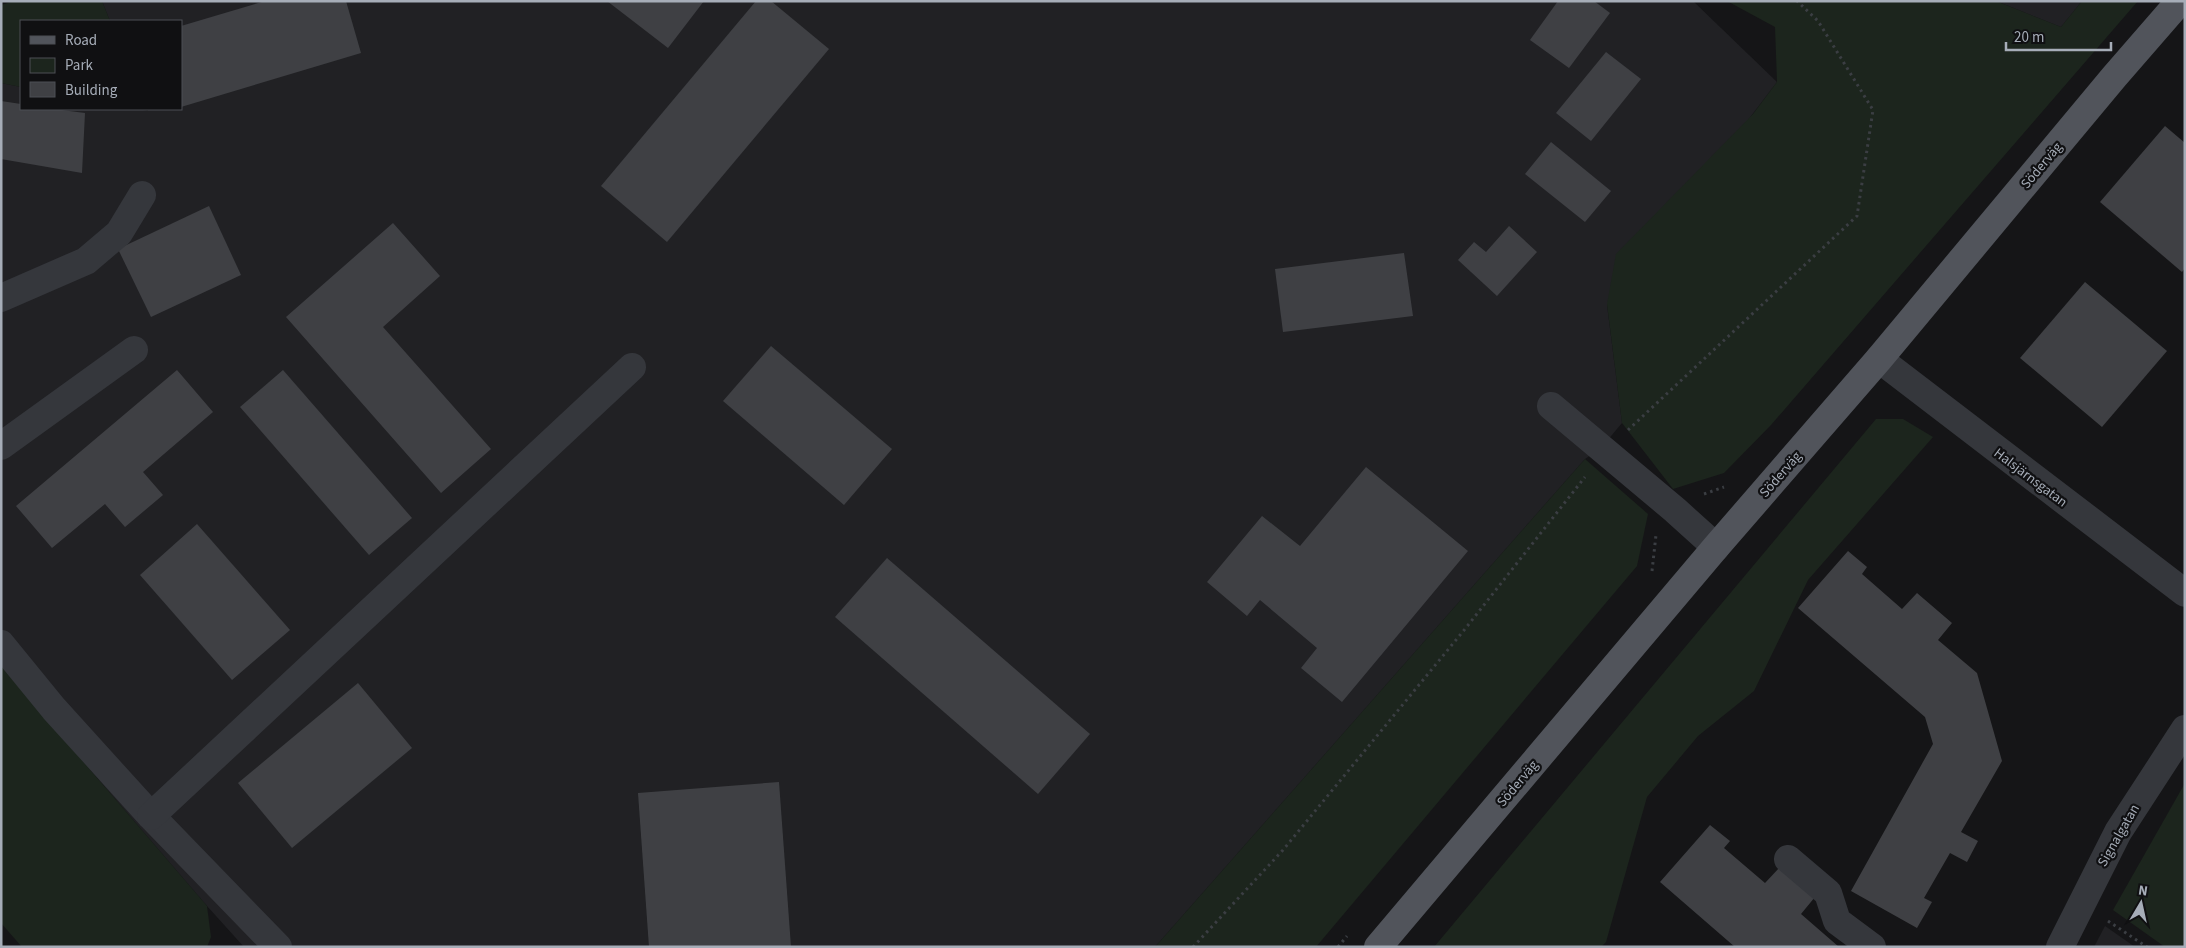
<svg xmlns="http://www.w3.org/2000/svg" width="2186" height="948" viewBox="0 0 2186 948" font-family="'Source Sans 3',sans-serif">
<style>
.built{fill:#212124}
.green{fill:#1c251d}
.building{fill:#3f4044}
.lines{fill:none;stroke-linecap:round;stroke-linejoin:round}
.path{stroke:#3b3e43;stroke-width:3;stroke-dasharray:2.5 4;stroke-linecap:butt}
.minor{stroke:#35373c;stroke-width:28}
.major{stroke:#51545b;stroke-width:28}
.labels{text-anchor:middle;stroke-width:4.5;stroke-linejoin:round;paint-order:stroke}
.street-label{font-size:14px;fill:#a6adb8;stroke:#101012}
</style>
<rect width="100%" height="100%" fill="#151517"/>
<!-- built -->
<g class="built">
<path d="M102,1H1693L1777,82L1607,305L1622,423L1601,448L1585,459L1155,947H244L207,906L1,666V83L21,87V109H138L148,111V109H181V21H110Z"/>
<path d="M1996,1H2082L2061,27Z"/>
<path d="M2105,926L2135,947H2094Z"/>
</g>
<!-- green -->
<g class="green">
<path d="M14,1H102L110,21H21V87L1,83V5Z"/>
<path d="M1727,1H1996L2061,27L2082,1H2138L1771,425L1724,473L1673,489L1622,423L1607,304L1616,254L1753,114L1777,82L1775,27Z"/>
<path d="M1876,419H1903L1933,437L1808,580L1754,691L1698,736L1647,797L1606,942L1601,947H1434Z"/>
<path d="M1585,459L1648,514L1637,566L1316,947H1155Z"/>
<path d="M1,666L207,906L211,937L207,947H22L1,923Z"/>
<path d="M2185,783V947H2165L2113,910Z"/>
</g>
<!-- building -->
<g class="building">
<path d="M265,1H346L361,53L181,107V26Z"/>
<path d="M607,1H704L668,48Z"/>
<path d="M756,1H771L829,49L667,242L601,186Z"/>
<path d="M1558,1H1594L1610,13L1569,68L1530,40Z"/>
<path d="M1606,52L1641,79L1591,141L1556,113Z"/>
<path d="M1,101L21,104V109H54L85,113L82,173L1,159Z"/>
<path d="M2165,126L2185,143V268L2182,272L2100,202Z"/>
<path d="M1551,142L1611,191L1585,222L1525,174Z"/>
<path d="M209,206L241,275L151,317L118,249Z"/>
<path d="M393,223L440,276L383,327L491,449L441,493L286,317Z"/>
<path d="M1509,226L1537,252L1497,296L1458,260L1474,242L1486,252Z"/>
<path d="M1404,253L1413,316L1283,332L1275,269Z"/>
<path d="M2085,282L2167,351L2102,427L2020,358Z"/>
<path d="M771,346L892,449L844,505L723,401Z"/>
<path d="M177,370L213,412L143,472L163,495L125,527L105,504L52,548L16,506Z"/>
<path d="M283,370L412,518L369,555L240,407Z"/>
<path d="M1366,467L1468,551L1342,702L1301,668L1317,648L1260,600L1247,616L1207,582L1262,516L1300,546Z"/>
<path d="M197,524L290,630L232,680L140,575Z"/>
<path d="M1848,551L1867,567L1862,574L1902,609L1917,593L1952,623L1938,640L1977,673L2002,761L1961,832L1978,841L1967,862L1950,853L1924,898L1932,902L1917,928L1851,891L1933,744L1925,717L1798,608Z"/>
<path d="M887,558L1090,734L1038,794L835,617Z"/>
<path d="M358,683L412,748L292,848L238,783Z"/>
<path d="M779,782L791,947H649L638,793Z"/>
<path d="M1710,825L1730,841L1724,848L1765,883L1780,867L1815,897L1801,914L1839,947H1735L1660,882Z"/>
</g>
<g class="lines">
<!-- path -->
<g class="path">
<path d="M1628,430L1857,216L1873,110L1818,21L1797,1"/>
<path d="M1704,494L1724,487"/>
<path d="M1652,571L1656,535"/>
<path d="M2108,921L2147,947"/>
<path d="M1193,947L1283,850L1465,629L1585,477"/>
<path d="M1338,947L1347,936"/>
</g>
<!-- minor -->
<g class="minor">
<path d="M1,298L86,261L119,233L142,195"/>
<path d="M1879,359L2185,593"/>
<path d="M1551,406L1675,510L1716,547"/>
<path d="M1,446L134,350"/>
<path d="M1,644L54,709L151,816L278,947"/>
<path d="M151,816L632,367"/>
<path d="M1788,859L1828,893L1837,921L1872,947"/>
<path d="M2060,947L2118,832L2185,729"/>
</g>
<!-- major -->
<path class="major" d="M1378,947L1716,547L1879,359L2114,77L2180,1"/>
</g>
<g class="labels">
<!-- street labels -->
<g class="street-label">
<text transform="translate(2041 165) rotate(-50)" y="5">Söderväg</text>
<text transform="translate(1780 474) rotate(-49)" y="5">Söderväg</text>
<text transform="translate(2031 477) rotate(37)" y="5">Halsjärnsgatan</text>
<text transform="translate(1517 783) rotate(-50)" y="5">Söderväg</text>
<text transform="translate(2118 835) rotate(-60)" y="5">Signalgatan</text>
</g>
</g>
<!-- border -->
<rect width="2186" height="948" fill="none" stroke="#a6adb8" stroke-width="5"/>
<!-- legend -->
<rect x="20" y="20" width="162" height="90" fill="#101012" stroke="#4c4f54"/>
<rect x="30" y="36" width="25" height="8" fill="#51545b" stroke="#4c4f54"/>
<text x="65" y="45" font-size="15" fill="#a6adb8">Road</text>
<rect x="30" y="58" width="25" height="15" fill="#1c251d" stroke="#4c4f54"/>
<text x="65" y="70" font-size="15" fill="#a6adb8">Park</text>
<rect x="30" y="82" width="25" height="15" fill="#3f4044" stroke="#4c4f54"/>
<text x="65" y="95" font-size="15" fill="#a6adb8">Building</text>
<!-- north arrow -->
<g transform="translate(2141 903) rotate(9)" stroke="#101012" stroke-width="4" paint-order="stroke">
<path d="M0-4L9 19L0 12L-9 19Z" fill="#a6adb8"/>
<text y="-8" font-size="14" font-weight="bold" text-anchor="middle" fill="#a6adb8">N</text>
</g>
<!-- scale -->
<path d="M2006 42v8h105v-8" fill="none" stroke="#a6adb8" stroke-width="2.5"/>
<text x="2014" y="42" font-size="15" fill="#a6adb8" stroke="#101012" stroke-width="4" paint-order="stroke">20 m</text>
</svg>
